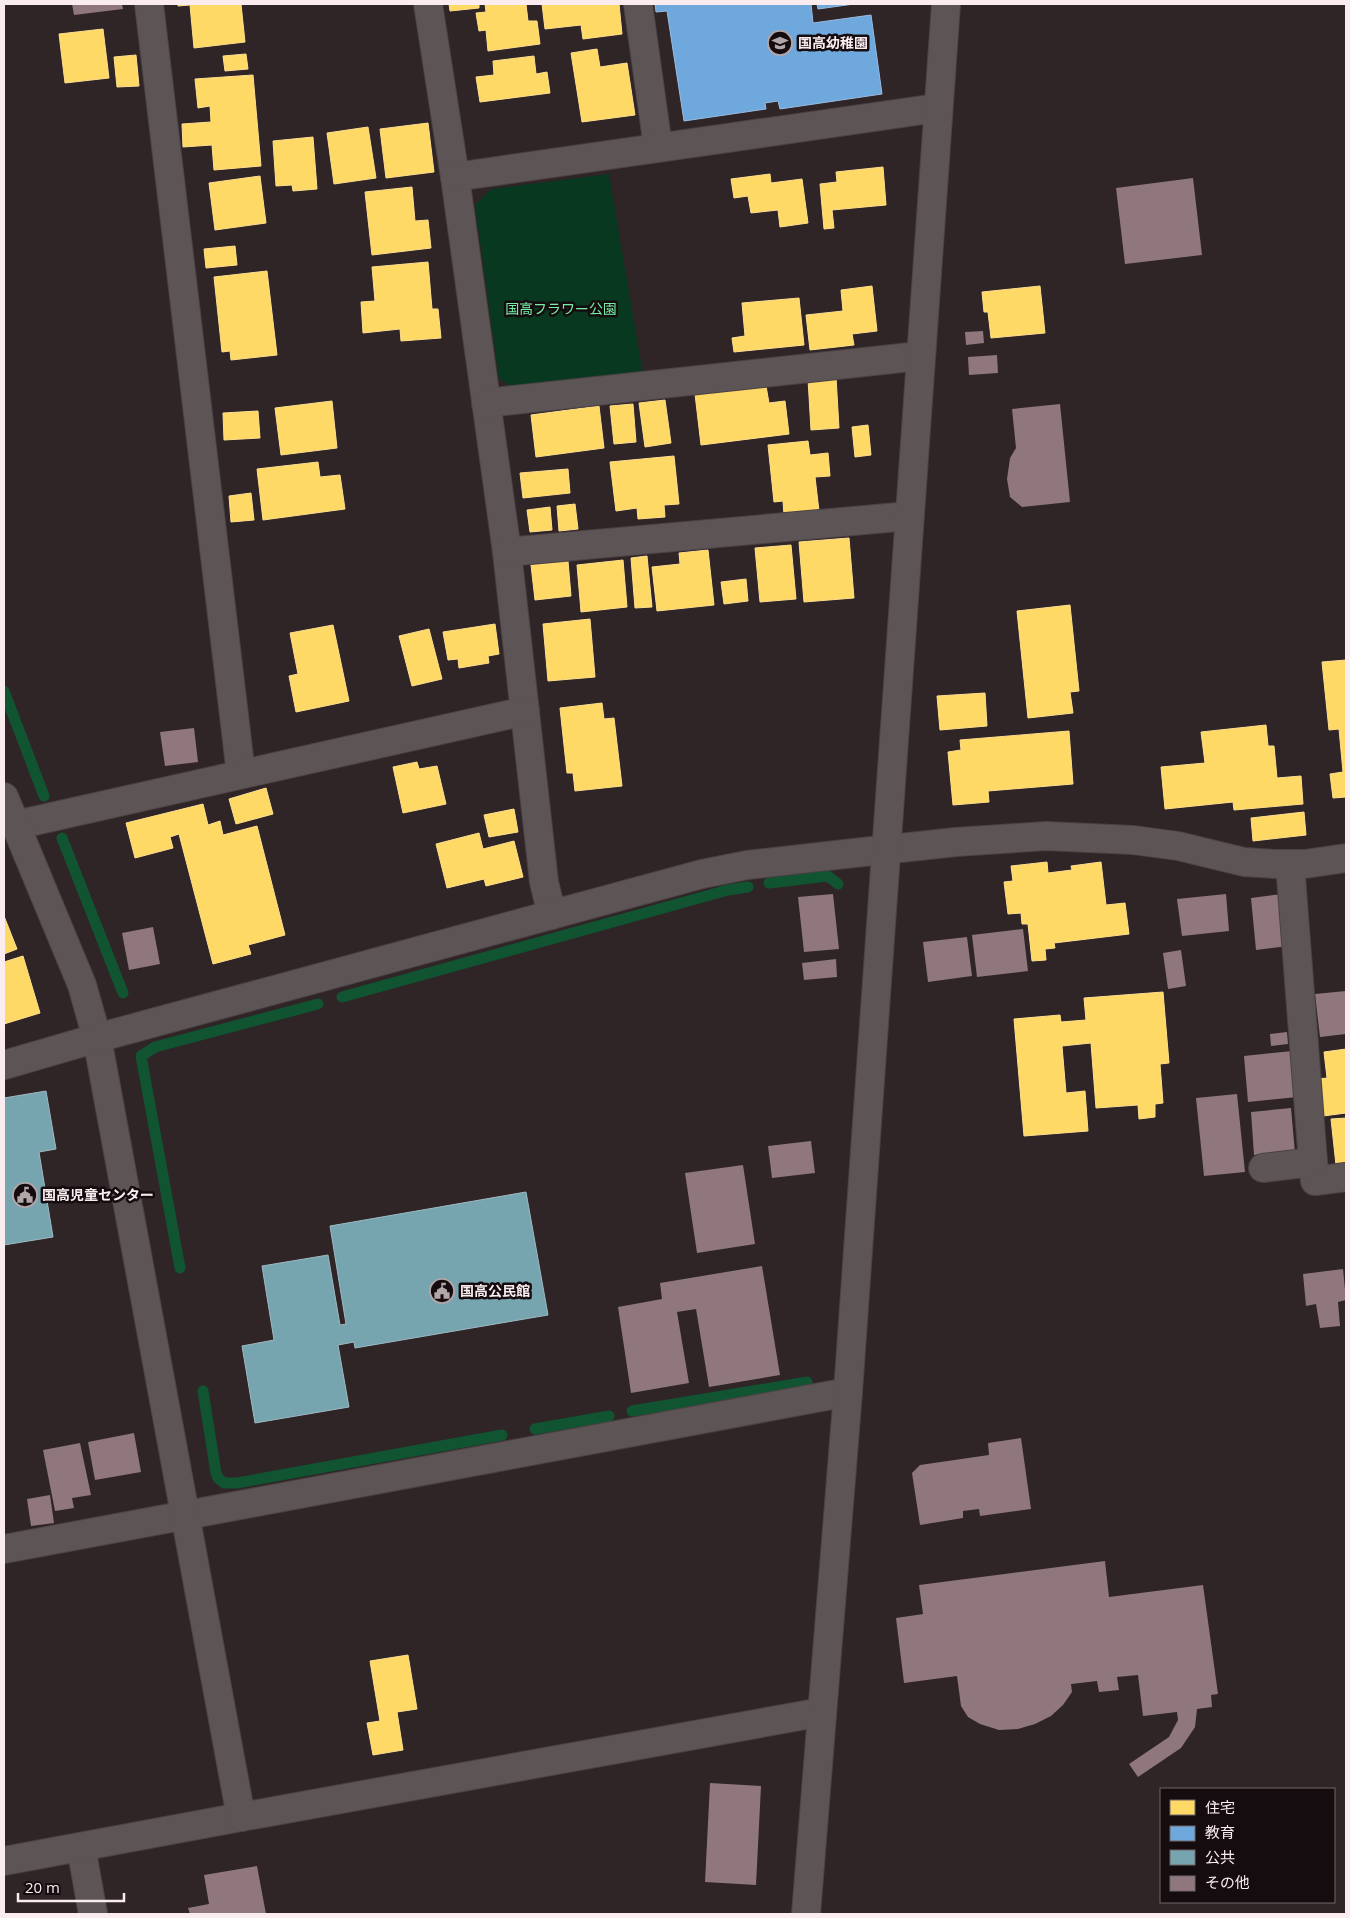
<svg xmlns="http://www.w3.org/2000/svg" width="1350" height="1918" viewBox="0 0 1350 1918" font-family="'Open Sans','Noto Sans JP',sans-serif">
<style>
.green{fill:#093820}
.homes{fill:#ffd966;stroke:#fedf8f}
.schools{fill:#6fa8dc;stroke:#99bce2}
.public{fill:#76a5af;stroke:#9ebac2}
.lines{fill:none;stroke-linecap:round;stroke-linejoin:round}
.stream{stroke:#105432;stroke-width:11}
.building{fill:#8f777d}
.minor-casing{stroke:#4c4245;stroke-width:30}
.tertiary-casing{stroke:#4c4245;stroke-width:30}
.minor{stroke:#5d5456;stroke-width:28}
.tertiary{stroke:#5d5456;stroke-width:28}
.labels{text-anchor:middle;stroke-width:5;stroke-linejoin:round;paint-order:stroke}
.poi-label{font-size:14px;font-weight:bold;fill:#faecef;stroke:#140c0e;text-anchor:start}
.park-label{font-size:14px;fill:#76eea6;stroke:#140c0e}
</style>
<rect width="100%" height="100%" fill="#2f2426"/>
<!-- green -->
<path class="green" d="M609,174L643,374L514,388L499,379L475,205L491,189Z"/>
<!-- homes -->
<g class="homes">
<path d="M178,4H241L245,42L194,48L190,5L178,6Z"/>
<path d="M449,4H479V8L450,11Z"/>
<path d="M485,4H526L528,21H537L540,44L488,51L486,30L479,31L476,13L486,12Z"/>
<path d="M542,4H619L622,34L583,39L581,25L545,29Z"/>
<path d="M103,29L109,78L65,83L59,34Z"/>
<path d="M597,49L600,67L627,63L635,115L582,122L571,53Z"/>
<path d="M246,54L248,69L225,71L223,56Z"/>
<path d="M136,55L139,86L117,87L114,57Z"/>
<path d="M534,56L536,74L547,72L550,93L480,102L476,77L494,75L493,61Z"/>
<path d="M253,75L261,166L214,170L212,145L183,147L182,124L211,122L210,106L198,108L195,79Z"/>
<path d="M428,123L434,172L386,178L380,129Z"/>
<path d="M368,127L376,178L334,184L327,133Z"/>
<path d="M313,137L317,189L293,191L292,185L276,186L273,141Z"/>
<path d="M883,167L886,205L832,210L834,228L824,229L820,184L837,182L836,172Z"/>
<path d="M770,174L771,183L802,179L808,223L780,227L778,210L751,213L748,196L734,198L731,179Z"/>
<path d="M260,176L266,223L215,230L209,183Z"/>
<path d="M412,187L415,221L428,220L431,248L372,255L365,192Z"/>
<path d="M235,246L237,265L206,268L204,249Z"/>
<path d="M428,262L432,309H438L441,338L401,341L400,329L363,333L361,302L375,301L372,267Z"/>
<path d="M267,271L277,355L231,360L230,351L222,352L214,277Z"/>
<path d="M872,286L877,331L852,334L854,345L810,350L806,315L843,311L841,290Z"/>
<path d="M1040,286L1045,333L991,338L988,312H984L982,292Z"/>
<path d="M799,298L804,345L734,352L732,338L745,336L742,303Z"/>
<path d="M836,377L839,428L811,430L808,379Z"/>
<path d="M766,386L769,403L785,401L789,434L701,445L695,394Z"/>
<path d="M665,400L671,443L645,447L639,403Z"/>
<path d="M332,401L337,448L281,455L275,408Z"/>
<path d="M633,404L636,442L614,444L610,406Z"/>
<path d="M599,406L604,448L536,457L531,415Z"/>
<path d="M258,411L260,438L224,440L223,413Z"/>
<path d="M868,425L871,455L855,457L852,427Z"/>
<path d="M808,441L810,455L828,453L830,476L815,477L819,511L784,515L783,501L774,502L768,445Z"/>
<path d="M674,456L679,504L664,505L665,517L638,519L637,508L616,511L610,462Z"/>
<path d="M318,462L320,477L340,475L345,509L263,520L257,469Z"/>
<path d="M568,469L570,493L523,498L520,473Z"/>
<path d="M251,493L254,520L231,522L229,496Z"/>
<path d="M575,504L578,529L559,531L557,506Z"/>
<path d="M550,507L552,530L530,532L527,510Z"/>
<path d="M849,538L854,598L804,602L799,542Z"/>
<path d="M791,545L796,599L760,602L755,548Z"/>
<path d="M708,550L714,605L657,611L652,567L680,564L679,553Z"/>
<path d="M647,556L652,607L635,608L631,558Z"/>
<path d="M623,560L627,607L581,612L577,565Z"/>
<path d="M568,561L571,596L535,600L531,565Z"/>
<path d="M746,579L748,601L724,604L721,582Z"/>
<path d="M1070,605L1079,691L1070,692L1073,713L1028,718L1017,611Z"/>
<path d="M590,619L595,677L548,681L543,624Z"/>
<path d="M495,624L499,654L488,656L489,663L459,668L458,659L448,660L443,632Z"/>
<path d="M333,625L349,701L296,712L289,676L298,674L290,633Z"/>
<path d="M429,629L442,679L412,686L399,636Z"/>
<path d="M1346,660V797L1333,798L1330,774L1343,772L1339,729L1329,730L1322,662Z"/>
<path d="M985,693L987,726L940,730L937,696Z"/>
<path d="M602,703L604,719L614,718L622,786L575,791L573,773H567L560,708Z"/>
<path d="M1266,725L1268,746H1274L1277,778L1301,776L1303,804L1234,810L1233,802L1165,809L1161,767L1205,763L1201,732Z"/>
<path d="M1069,731L1073,784L988,791L989,802L953,805L948,752L961,750L960,740Z"/>
<path d="M417,762L419,769L437,766L446,804L403,813L393,767Z"/>
<path d="M266,788L273,814L236,824L229,799Z"/>
<path d="M203,804L208,825L220,821L223,835L257,826L285,935L248,945L251,954L213,964L179,834L170,837L173,848L135,858L126,823Z"/>
<path d="M514,809L518,832L489,837L484,815Z"/>
<path d="M1304,812L1306,835L1253,841L1251,818Z"/>
<path d="M479,833L483,849L514,841L523,877L486,886L484,879L447,888L436,844Z"/>
<path d="M1047,862L1048,873L1072,870L1071,866L1101,862L1106,905L1125,903L1129,934L1054,943L1055,948L1045,949L1046,960L1032,961L1028,924H1022L1021,913L1008,914L1004,882L1013,881L1011,866Z"/>
<path d="M4,916L17,949L4,954Z"/>
<path d="M23,956L40,1013L4,1024V962Z"/>
<path d="M1163,992L1169,1063L1160,1064L1163,1103L1155,1104V1117L1139,1119L1138,1105L1096,1108L1091,1043L1062,1046L1066,1093L1085,1091L1088,1131L1024,1136L1014,1019L1060,1015L1061,1022L1086,1020L1084,998Z"/>
<path d="M1346,1049V1113L1323,1116L1318,1079L1327,1078L1324,1052Z"/>
<path d="M1346,1118V1164L1336,1165L1331,1119Z"/>
<path d="M408,1655L417,1709L397,1712L403,1750L373,1755L367,1723L380,1721L370,1661Z"/>
</g>
<!-- schools -->
<g class="schools">
<path d="M655,4H811L813,23L871,15L882,94L780,109L778,101L765,103L766,109L684,121L667,11L656,12Z"/>
<path d="M817,4H854L818,9Z"/>
</g>
<!-- public -->
<g class="public">
<path d="M46,1091L56,1149L39,1152L53,1237L4,1245V1098Z"/>
<path d="M526,1192L548,1315L355,1348L354,1342L338,1345L349,1407L255,1423L242,1346L274,1340L262,1266L328,1255L340,1325L346,1324L330,1226Z"/>
</g>
<g class="lines">
<!-- stream -->
<g class="stream">
<path d="M4,691L44,796"/>
<path d="M62,838L123,993"/>
<path d="M769,883L828,876L838,884"/>
<path d="M342,997L728,890L748,887"/>
<path d="M180,1268L141,1056L155,1047L318,1004"/>
<path d="M203,1391L216,1473L218,1478L224,1483H237L502,1435"/>
<path d="M632,1411L807,1382"/>
<path d="M535,1429L609,1416"/>
</g>
</g>
<!-- building -->
<g class="building">
<path d="M72,4H122L123,9L74,15Z"/>
<path d="M1193,178L1202,255L1125,264L1116,188Z"/>
<path d="M983,331L984,343L966,345L965,332Z"/>
<path d="M997,355L998,373L969,375L968,357Z"/>
<path d="M1060,404L1070,502L1022,507L1010,497L1007,479L1010,458L1016,448L1012,409Z"/>
<path d="M194,728L198,762L165,766L160,732Z"/>
<path d="M833,894L839,949L804,952L798,897Z"/>
<path d="M1226,894L1229,931L1182,936L1177,899Z"/>
<path d="M1282,894L1288,946L1256,950L1251,898Z"/>
<path d="M153,927L160,964L129,970L122,933Z"/>
<path d="M1023,929L1028,971L977,977L972,935Z"/>
<path d="M967,937L972,976L928,982L923,942Z"/>
<path d="M1181,950L1186,986L1168,989L1163,953Z"/>
<path d="M836,959L837,977L804,980L802,963Z"/>
<path d="M1346,991V1034L1320,1037L1315,994Z"/>
<path d="M1287,1032L1288,1044L1271,1046L1270,1034Z"/>
<path d="M1292,1051L1297,1097L1248,1102L1244,1056Z"/>
<path d="M1237,1094L1245,1172L1204,1176L1196,1098Z"/>
<path d="M1291,1108L1295,1153L1254,1155L1251,1112Z"/>
<path d="M811,1141L815,1173L772,1178L768,1146Z"/>
<path d="M743,1165L755,1244L697,1253L685,1173Z"/>
<path d="M762,1266L780,1375L709,1387L696,1309L677,1312L689,1383L631,1393L618,1307L662,1299L660,1283Z"/>
<path d="M1343,1269L1346,1300L1338,1302L1340,1326L1320,1328L1316,1304L1306,1306L1303,1274Z"/>
<path d="M134,1433L141,1472L95,1480L88,1442Z"/>
<path d="M1021,1438L1031,1509L980,1516L979,1509L963,1511V1518L920,1525L912,1473L920,1465L989,1455L988,1443Z"/>
<path d="M80,1443L91,1495L72,1498L74,1508L55,1511L43,1450Z"/>
<path d="M50,1495L54,1523L31,1526L27,1499Z"/>
<path d="M1105,1561L1109,1597L1203,1585L1218,1694L1211,1695L1212,1707L1197,1709L1195,1727L1181,1748L1138,1777L1129,1764L1169,1737L1178,1720L1177,1712L1143,1716L1138,1675L1117,1677L1119,1690L1099,1692L1097,1681L1071,1684L1072,1692L1063,1705L1051,1716L1035,1724L1018,1729L999,1730L980,1724L968,1717L961,1706L957,1676L904,1683L896,1618L923,1614L919,1585Z"/>
<path d="M710,1783L761,1786L756,1885L705,1882Z"/>
<path d="M257,1866L266,1914H190L188,1908L209,1904L204,1875Z"/>
</g>
<g class="lines">
<defs>
<g id="minor">
<path d="M149,4L241,774"/>
<path d="M428,4L455,177L507,552L544,882L552,915"/>
<path d="M638,4L658,147"/>
<path d="M455,177L937,108"/>
<path d="M486,403L920,356"/>
<path d="M507,552L909,516"/>
<path d="M16,825L525,711"/>
<path d="M1313,1162L1315,1181L1346,1177"/>
<path d="M1263,1168L1313,1162L1290,864"/>
<path d="M4,1549L848,1392"/>
<path d="M81,1847L93,1914"/>
<path d="M4,1861L241,1817"/>
</g>
<g id="tertiary">
<path d="M4,797L82,985L97,1038L241,1817L822,1712"/>
<path d="M4,1065L97,1038L702,874L747,865L854,853L956,842L1046,836L1133,840L1178,846L1244,862L1275,864H1305L1346,858"/>
<path d="M806,1914L848,1392L946,4"/>
</g>
</defs>
<!-- minor casing -->
<use href="#minor" class="minor-casing"/>
<!-- tertiary casing -->
<use href="#tertiary" class="tertiary-casing"/>
<!-- minor -->
<use href="#minor" class="minor"/>
<!-- tertiary -->
<use href="#tertiary" class="tertiary"/>
</g>
<!-- icons -->
<defs>
<symbol id="school-ring" viewBox="-11 -11 22 22"><circle r="9.5" fill="#140c0e" stroke="#b3a6a9" stroke-width="1.5"/><path d="M0-5L7-2L0 1L-7-2ZM-4 1L0 2.5L4 1V4Q0 6-4 4Z" fill="#b3a6a9"/></symbol>
<symbol id="civic-ring" viewBox="-11 -11 22 22"><circle r="9.5" fill="#140c0e" stroke="#b3a6a9" stroke-width="1.5"/><path d="M-.6-6.5H3V-4.5H.6V-3L4-1V1h2V6H-6V1h2V-1L-.6-3ZM-1.2 2.5V6h2.4V2.5Z" fill="#b3a6a9"/></symbol>
</defs>
<g fill-rule="evenodd">
<use href="#school-ring" x="766" y="29" width="28" height="28"/>
<use href="#civic-ring" x="11" y="1181" width="28" height="28"/>
<use href="#civic-ring" x="428" y="1277" width="28" height="28"/>
</g>
<g class="labels">
<!-- poi labels -->
<g class="poi-label">
<text x="798" y="48">国高幼稚園</text>
<text x="42" y="1200">国高児童センター</text>
<text x="460" y="1296">国高公民館</text>
</g>
<!-- park labels -->
<g class="park-label">
<text x="561" y="314">国高フラワー公園</text>
</g>
</g>
<!-- border -->
<rect width="1350" height="1918" fill="none" stroke="#faecef" stroke-width="10"/>
<!-- legend -->
<rect x="1160" y="1788" width="175" height="115" fill="#140c0e" stroke="#706668"/>
<rect x="1170" y="1800" width="25" height="15" fill="#ffd966" stroke="#706668"/>
<text x="1205" y="1813" font-size="15" fill="#faecef">住宅</text>
<rect x="1170" y="1826" width="25" height="15" fill="#6fa8dc" stroke="#706668"/>
<text x="1205" y="1838" font-size="15" fill="#faecef">教育</text>
<rect x="1170" y="1850" width="25" height="15" fill="#76a5af" stroke="#706668"/>
<text x="1205" y="1863" font-size="15" fill="#faecef">公共</text>
<rect x="1170" y="1876" width="25" height="15" fill="#8f777d" stroke="#706668"/>
<text x="1205" y="1888" font-size="15" fill="#faecef">その他</text>
<!-- scale -->
<path d="M18 1893v8h106v-8" fill="none" stroke="#faecef" stroke-width="2.5"/>
<text x="25" y="1893" font-size="15" fill="#faecef" stroke="#140c0e" stroke-width="4" paint-order="stroke">20 m</text>
</svg>
